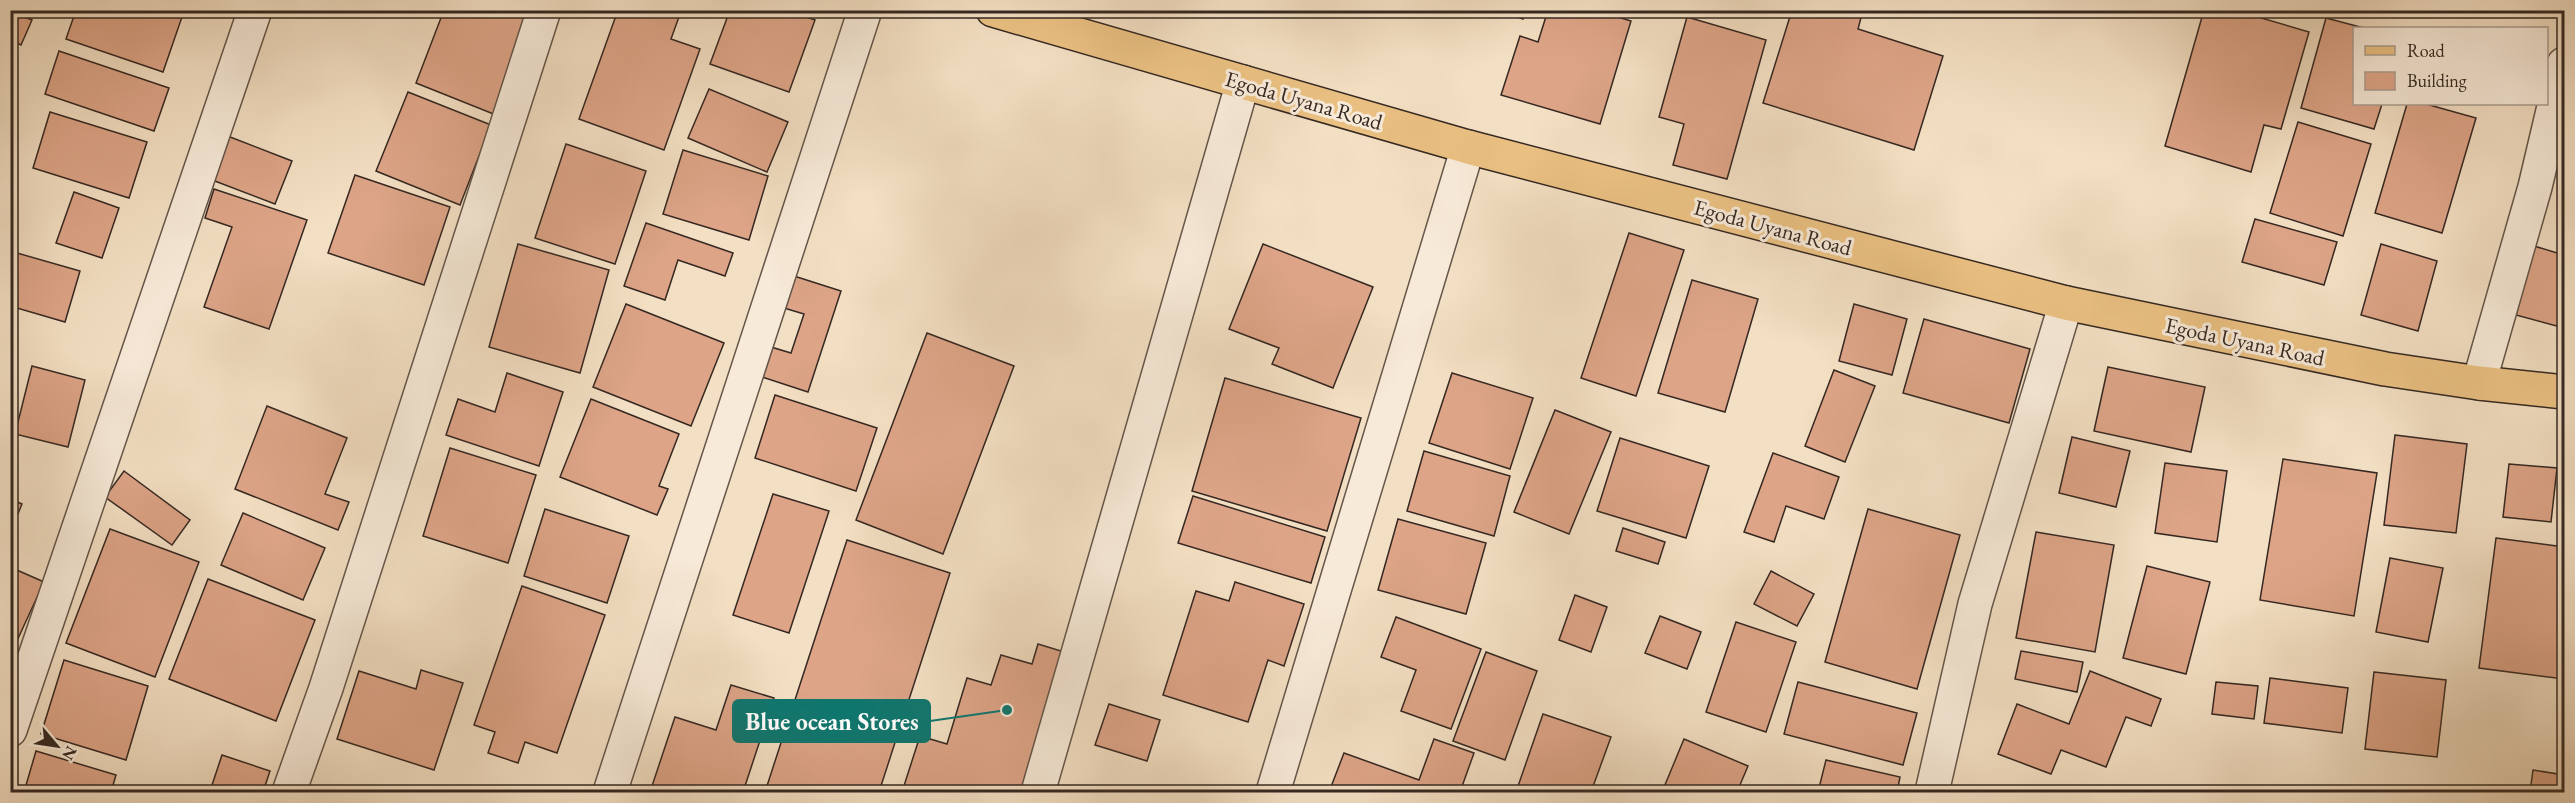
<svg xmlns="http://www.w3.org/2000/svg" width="2575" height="803" viewBox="0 0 2575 803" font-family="'EB Garamond',serif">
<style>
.building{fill:#dda487;stroke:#352822;stroke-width:1.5}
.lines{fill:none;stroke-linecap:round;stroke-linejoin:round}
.minor-casing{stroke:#64564a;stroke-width:36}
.primary-casing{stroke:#352822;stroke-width:36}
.minor{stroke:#f7ead8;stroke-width:33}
.primary{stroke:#eac082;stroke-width:33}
.labels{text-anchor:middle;stroke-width:6;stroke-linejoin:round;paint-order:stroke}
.street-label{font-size:22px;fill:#352822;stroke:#f7ead8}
.leader{fill:none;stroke:#0f766e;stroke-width:2}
.callout-dot{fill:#0f766e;stroke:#f7ead8;stroke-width:2}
.callout{fill:#0f766e;stroke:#0f766e;stroke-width:2}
.callout-label{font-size:24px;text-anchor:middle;font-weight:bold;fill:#fff}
</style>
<rect width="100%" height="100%" fill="#f3dfc3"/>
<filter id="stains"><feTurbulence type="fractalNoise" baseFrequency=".00333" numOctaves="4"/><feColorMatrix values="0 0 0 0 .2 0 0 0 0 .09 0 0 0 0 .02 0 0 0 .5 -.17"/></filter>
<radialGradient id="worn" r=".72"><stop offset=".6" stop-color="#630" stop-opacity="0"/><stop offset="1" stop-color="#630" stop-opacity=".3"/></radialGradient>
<!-- building -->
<g class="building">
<path d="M76,10H168L182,17L163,72L66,39Z"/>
<path d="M444,10H510L534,20L496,115L416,83Z"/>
<path d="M618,10H670L680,14L671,39L700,49L664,150L579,119Z"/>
<path d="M730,10H787L815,20L789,92L710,64Z"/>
<path d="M1499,10H1526L1523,19Z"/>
<path d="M1548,10H1595L1631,21L1600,124L1501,95L1520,36L1538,42Z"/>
<path d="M1792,10H1863L1858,29L1943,56L1914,150L1763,103Z"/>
<path d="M2204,10H2234L2309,32L2281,129L2264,125L2251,172L2165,146Z"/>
<path d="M10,11L32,20L21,45L10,40Z"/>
<path d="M1687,17L1766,40L1727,179L1673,165L1684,124L1659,117Z"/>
<path d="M2326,18L2364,28H2354V104H2382L2374,129L2301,108Z"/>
<path d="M59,51L169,88L154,131L45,94Z"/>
<path d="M709,89L788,122L767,172L688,138Z"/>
<path d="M408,92L491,125L460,205L376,171Z"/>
<path d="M2407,104H2426L2476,118L2442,233L2375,213Z"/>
<path d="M50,112L147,142L129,198L33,168Z"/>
<path d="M2298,122L2371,144L2343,236L2270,213Z"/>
<path d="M225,135L292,161L275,204L207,178Z"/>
<path d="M566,144L646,171L615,264L535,238Z"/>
<path d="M683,150L768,176L749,240L663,214Z"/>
<path d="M355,175L450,207L424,285L328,253Z"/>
<path d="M214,189L307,220L269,329L204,307L232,227L205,218Z"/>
<path d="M74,192L119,208L102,258L56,243Z"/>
<path d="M2255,219L2337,242L2324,285L2242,262Z"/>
<path d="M646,223L733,253L725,276L678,260L665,300L624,286Z"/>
<path d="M1629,233L1684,250L1636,396L1581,378Z"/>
<path d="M518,244L609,270L580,373L489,347Z"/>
<path d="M1263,244L1373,287L1333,388L1272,364L1279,348L1229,329Z"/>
<path d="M2381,244L2437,261L2418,331L2361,315Z"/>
<path d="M2534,246L2564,255V328L2516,315Z"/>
<path d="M10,251L80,271L65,322L10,306Z"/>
<path d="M794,276L841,291L808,392L762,377L771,347L791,353L804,314L784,308Z"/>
<path d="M1692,280L1758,299L1725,412L1658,393Z"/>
<path d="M626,304L724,343L691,426L593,387Z"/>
<path d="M1854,304L1907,319L1892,375L1839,361Z"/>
<path d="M1924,319L2030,349L2009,423L1903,393Z"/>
<path d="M927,333L1014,366L943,554L856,520Z"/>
<path d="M32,366L85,380L68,447L15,434Z"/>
<path d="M2108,367L2205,387L2191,452L2094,431Z"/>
<path d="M1834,370L1875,386L1845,462L1805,446Z"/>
<path d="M507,373L563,392L539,466L446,435L458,399L495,412Z"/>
<path d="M1452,373L1533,398L1510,469L1429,443Z"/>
<path d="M1225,378L1361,418L1327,531L1192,491Z"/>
<path d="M775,395L877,428L856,491L755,458Z"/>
<path d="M591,399L679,434L659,486L668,489L657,515L560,477Z"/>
<path d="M267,406L347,438L325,494L349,502L338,530L235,489Z"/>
<path d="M1555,410L1611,432L1569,534L1514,512Z"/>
<path d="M2395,435L2467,444L2456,533L2384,525Z"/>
<path d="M2072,437L2130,451L2116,507L2059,493Z"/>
<path d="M1620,438L1709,466L1686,538L1597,511Z"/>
<path d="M450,448L536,475L508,563L423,536Z"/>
<path d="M1424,451L1510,476L1494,536L1407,511Z"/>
<path d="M1773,453L1839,477L1824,519L1786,506L1774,542L1744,532Z"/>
<path d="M2283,459L2377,473L2354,616L2260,600Z"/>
<path d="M2165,463L2227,471L2217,542L2155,533Z"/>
<path d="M2509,464L2557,468L2551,522L2503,517Z"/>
<path d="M124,471L190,520L172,545L105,497Z"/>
<path d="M773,494L829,511L789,633L733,615Z"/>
<path d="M1193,496L1325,537L1311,583L1178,543Z"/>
<path d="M10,499L22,504L10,533Z"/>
<path d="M545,509L629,536L607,603L524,576Z"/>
<path d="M1868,509L1960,535L1917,689L1825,662Z"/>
<path d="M243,513L325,548L303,600L221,565Z"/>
<path d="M1398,519L1486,543L1466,614L1378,590Z"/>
<path d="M1623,528L1665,542L1658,564L1616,551Z"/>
<path d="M110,529L199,562L155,677L66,643Z"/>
<path d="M2036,532L2114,545L2095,652L2016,638Z"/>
<path d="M2496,538L2564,547V679L2479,668Z"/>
<path d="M847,540L950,573L879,792H765Z"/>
<path d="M2390,558L2443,568L2428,642L2376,632Z"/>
<path d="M2147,566L2210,582L2186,674L2123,658Z"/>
<path d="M10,567L44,582L10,656Z"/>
<path d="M1771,571L1814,594L1797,626L1754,604Z"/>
<path d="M208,579L315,620L276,721L169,679Z"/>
<path d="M1235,582L1304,604L1284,666L1268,660L1248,722L1163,695L1196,591L1229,601Z"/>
<path d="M522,586L605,615L557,753L525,742L518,763L488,753L495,732L474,725Z"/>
<path d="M1575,595L1607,607L1591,652L1559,640Z"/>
<path d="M1660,616L1701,632L1687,669L1645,653Z"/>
<path d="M1396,617L1481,649L1451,729L1401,711L1416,670L1381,657Z"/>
<path d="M1736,622L1796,642L1766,732L1706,712Z"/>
<path d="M1038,644L1074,655L1031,792H902L920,736L947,744L967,678L991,685L1001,655L1032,664Z"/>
<path d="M2021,651L2083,662L2077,692L2015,679Z"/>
<path d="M1486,652L1537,671L1505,760L1453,741Z"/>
<path d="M64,660L148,686L126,760L41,734Z"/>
<path d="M421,670L463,683L434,770L337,739L359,671L416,689Z"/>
<path d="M2090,671L2161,699L2151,726L2126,717L2106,767L2061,750L2051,774L1998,754L2017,704L2069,724Z"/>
<path d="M2374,672L2446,680L2437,757L2365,749Z"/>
<path d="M2270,678L2348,688L2342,733L2264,723Z"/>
<path d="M1798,682L1917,713L1903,765L1784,734Z"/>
<path d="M2216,682L2258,686L2254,719L2212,714Z"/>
<path d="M731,685L774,698L743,792H650L675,717L716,730Z"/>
<path d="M1109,704L1160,720L1147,761L1095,745Z"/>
<path d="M1543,714L1611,737L1591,792H1516Z"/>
<path d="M1434,739L1474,753L1460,792H1329L1344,753L1419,780Z"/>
<path d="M1684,739L1748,766L1737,792H1662Z"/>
<path d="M36,751L116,775L111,792H24Z"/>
<path d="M222,755L270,771L263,792H224L211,788Z"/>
<path d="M1826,760L1900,777L1897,792H1818Z"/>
<path d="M2533,770L2564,775V792H2530Z"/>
</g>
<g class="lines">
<defs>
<g id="minor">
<path d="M2479,383L2535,187L2564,64"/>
<path d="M10,730L255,10"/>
<path d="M289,792L326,688L544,10"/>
<path d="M610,792L865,10"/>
<path d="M1038,792L1243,82"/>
<path d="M1273,792L1468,147"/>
<path d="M1932,792L1975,604L2066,303"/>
</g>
<path id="primary" d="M993,10L1468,147L2066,303L2385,369L2479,383L2564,392"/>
</defs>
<!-- minor casing -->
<use href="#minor" class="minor-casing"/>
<!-- primary casing -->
<use href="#primary" class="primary-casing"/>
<!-- minor -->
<use href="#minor" class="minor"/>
<!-- primary -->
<use href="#primary" class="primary"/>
</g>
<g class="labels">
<!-- street labels -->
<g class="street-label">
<text transform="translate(1304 100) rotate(16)" y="8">Egoda Uyana Road</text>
<text transform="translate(1773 227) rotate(15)" y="8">Egoda Uyana Road</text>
<text transform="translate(2245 341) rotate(12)" y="8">Egoda Uyana Road</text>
</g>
</g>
<!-- callouts -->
<path class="leader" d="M1007 710L930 721"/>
<circle class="callout-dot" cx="1007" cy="710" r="6"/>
<rect class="callout" x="733" y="700" width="197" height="42" rx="6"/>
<g class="callout-label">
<text x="832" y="730">Blue ocean Stores</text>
</g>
<!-- margin -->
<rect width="2575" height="803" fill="none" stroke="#f3dfc3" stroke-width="36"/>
<rect x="12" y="12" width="2551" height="779" fill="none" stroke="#352822" stroke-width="3"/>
<rect x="18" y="18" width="2539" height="767" fill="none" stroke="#352822" stroke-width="1.5"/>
<!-- legend -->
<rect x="2353" y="27" width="195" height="78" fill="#f7ead8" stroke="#a99c8f" stroke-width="1.5"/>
<rect x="2365" y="46" width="30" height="9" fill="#eac082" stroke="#a99c8f" stroke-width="1.5"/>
<text x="2407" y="57" font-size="18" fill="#352822">Road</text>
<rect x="2365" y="72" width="30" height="18" fill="#dda487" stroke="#a99c8f" stroke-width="1.5"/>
<text x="2407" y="87" font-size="18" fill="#352822">Building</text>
<!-- north arrow -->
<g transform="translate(57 746) rotate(119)" stroke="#f7ead8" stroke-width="4.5" paint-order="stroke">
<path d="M0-4.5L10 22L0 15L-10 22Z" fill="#352822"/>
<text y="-9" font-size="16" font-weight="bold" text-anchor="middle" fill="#352822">N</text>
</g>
<rect width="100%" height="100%" filter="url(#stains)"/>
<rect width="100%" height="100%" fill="url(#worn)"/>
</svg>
